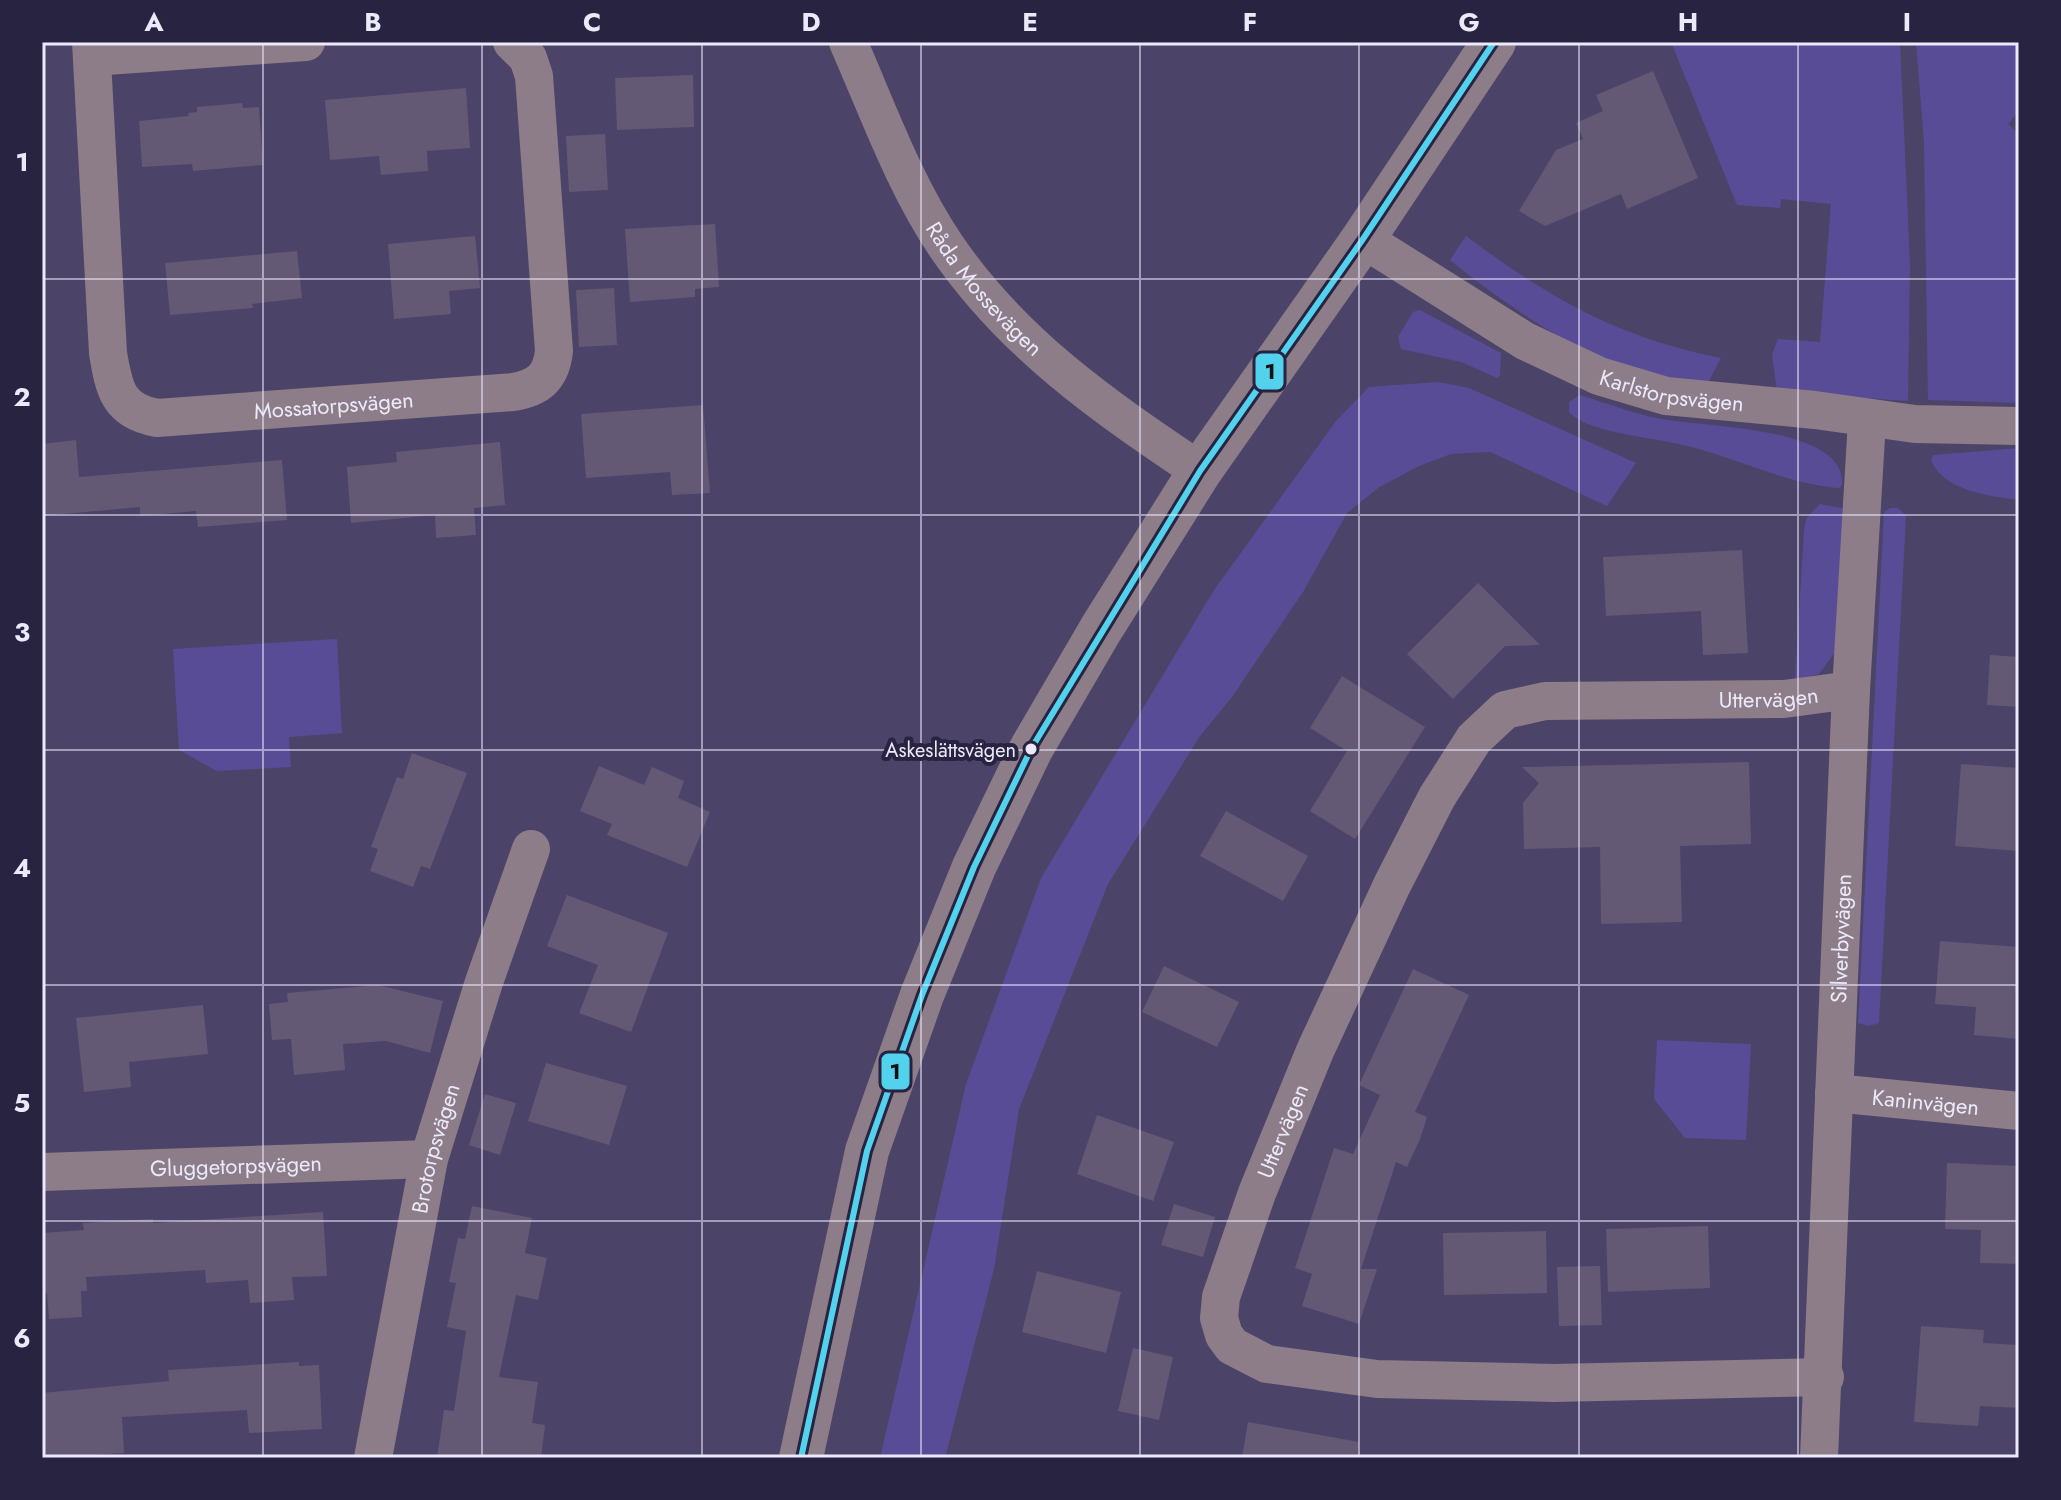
<svg xmlns="http://www.w3.org/2000/svg" width="2061" height="1500" viewBox="0 0 2061 1500" font-family="Jost,sans-serif">
<style>
.green{fill:#594c97}
.building{fill:#635975}
.lines{fill:none;stroke-linecap:round;stroke-linejoin:round}
.minor{stroke:#8c7d89;stroke-width:38}
.tertiary{stroke:#8c7d89;stroke-width:44}
.bus-1-casing{stroke:#272341;stroke-width:12}
.bus-1{stroke:#53d2ee;stroke-width:6}
.grid{fill:none;stroke:#ebeafb;stroke-width:2;stroke-opacity:0.55}
.bus-dot{fill:#ebeafb;stroke:#272341;stroke-width:3}
.labels{text-anchor:middle;stroke-width:8;stroke-linejoin:round;paint-order:stroke}
.bus-label{font-size:20px;fill:#ebeafb;stroke:#272341;text-anchor:end}
.street-label{font-size:22px;fill:#ebeafb;stroke:#272341}
.line-badge{stroke:#272341;stroke-width:3}
.pale-badge-label{font-size:22px;text-anchor:middle;font-weight:bold;fill:#111}
.neatline{fill:none;stroke:#ebeafb;stroke-width:3}
.grid-label{font-size:26px;text-anchor:middle;font-weight:bold;fill:#ebeafb}
</style>
<rect width="100%" height="100%" fill="#4b4468"/>
<!-- green -->
<g class="green">
<path d="M1671,42H1900L1910,264L1908,401L1777,392L1772,354L1778,339L1820,342L1831,204L1781,199L1780,208L1737,205Z"/>
<path d="M1916,42H2019V111L2008,124L2019,134V403L1928,400L1924,142Z"/>
<path d="M1466,236C1549,298 1618,338 1721,358L1709,381C1610,380 1524,319 1450,260Z"/>
<path d="M1420,310L1501,353L1500,376L1497,378L1461,362L1401,349L1398,337L1413,312Z"/>
<path d="M1438,382L1469,388L1636,463L1607,506L1490,452L1451,454L1419,466L1378,488L1347,513L1303,592L1232,697L1200,736L1108,884L1019,1109L994,1269L945,1458H880L966,1084L1041,878L1214,590L1336,421L1369,387Z"/>
<path d="M1580,395C1609,404 1639,416 1669,420C1706,427 1846,427 1842,484L1840,488C1783,484 1730,454 1674,443C1648,437 1586,432 1569,412V402Z"/>
<path d="M2019,448V500C1990,496 1943,491 1931,460L1933,455Z"/>
<path d="M1820,504L1845,509L1836,651L1819,674L1795,680L1804,530L1806,519Z"/>
<path d="M1890,508H1898L1906,516L1879,1023L1868,1026L1858,1023L1859,1005L1884,512Z"/>
<path d="M337,639L342,733L289,737L291,767L217,771L179,750L173,649Z"/>
<path d="M1657,1040L1751,1044L1746,1140L1685,1138L1654,1099Z"/>
</g>
<!-- building -->
<g class="building">
<path d="M1653,71L1698,178L1627,209L1621,194L1545,226L1519,211L1556,150L1583,139L1576,123L1603,111L1596,95Z"/>
<path d="M693,75L694,127L617,130L615,78Z"/>
<path d="M466,88L470,148L427,151L428,171L381,175L379,156L330,160L325,100Z"/>
<path d="M242,103L243,108L259,107L263,165L193,171L192,164L142,167L139,121L189,116L188,113L197,112V107Z"/>
<path d="M605,134L608,190L569,192L566,136Z"/>
<path d="M715,224L719,287L695,289V297L630,302L625,229Z"/>
<path d="M475,236L480,288L449,291L451,314L394,319L388,244Z"/>
<path d="M297,251L302,298L252,304L253,308L170,315L165,263Z"/>
<path d="M614,288L617,345L579,347L576,290Z"/>
<path d="M703,405L710,493L672,495L670,472L586,478L581,414Z"/>
<path d="M76,440L79,477L282,460L287,520L198,527L196,511L140,516V507L42,516V444Z"/>
<path d="M500,442L505,505L474,508L476,535L436,538L435,515L351,523L347,467L397,462L396,452Z"/>
<path d="M1742,550L1748,653L1703,655L1701,611L1606,616L1603,557Z"/>
<path d="M1478,583L1540,645L1505,646L1453,699L1407,654Z"/>
<path d="M1990,655L2019,657V707L1987,705Z"/>
<path d="M1342,676L1425,727L1355,839L1310,811L1347,751L1310,728Z"/>
<path d="M412,753L467,773L430,869L421,866L413,887L370,871L378,849L371,847L397,777L403,779Z"/>
<path d="M1749,762L1751,844L1680,846L1682,922L1601,924L1600,847L1524,849L1523,803L1539,783L1522,767Z"/>
<path d="M1961,764L2019,768V851L1955,846Z"/>
<path d="M599,766L644,785L652,767L684,781L678,798L710,812L687,867L607,835L612,824L580,811Z"/>
<path d="M1226,811L1308,856L1283,901L1200,856Z"/>
<path d="M567,895L668,933L631,1032L579,1013L598,965L547,946Z"/>
<path d="M1940,941L2019,947V1039L1974,1035L1976,1007L1935,1004Z"/>
<path d="M1164,966L1239,1002L1217,1047L1142,1012Z"/>
<path d="M1413,969L1469,995L1415,1112L1427,1117L1420,1139L1407,1167L1396,1162L1361,1269H1377L1359,1324L1302,1306L1312,1274L1295,1268L1334,1148L1353,1154L1380,1095L1359,1085Z"/>
<path d="M378,985L443,1001L430,1053L386,1041L343,1044L345,1070L294,1075L291,1039L272,1040L269,1004L288,1002L287,993Z"/>
<path d="M203,1005L208,1054L129,1062L131,1087L84,1092L76,1018Z"/>
<path d="M546,1063L627,1086L609,1145L528,1121Z"/>
<path d="M485,1094L516,1103L500,1155L469,1145Z"/>
<path d="M1097,1115L1174,1142L1153,1201L1077,1174Z"/>
<path d="M1947,1163L2019,1166V1264L1980,1263L1981,1230L1945,1229Z"/>
<path d="M1174,1204L1215,1217L1203,1257L1161,1245Z"/>
<path d="M472,1206L532,1218L525,1253L547,1258L538,1300L516,1295L499,1377L538,1382L532,1423L545,1425L541,1458H437L444,1410L454,1411L466,1331L447,1327L456,1283L449,1282L458,1238L465,1239Z"/>
<path d="M323,1212L327,1276L292,1277L294,1300L250,1303L248,1280L206,1283L205,1270L86,1277L87,1291H81L82,1317L49,1319L47,1293L42,1294V1233L84,1230L83,1223L153,1219V1223Z"/>
<path d="M1708,1226L1710,1288L1608,1292L1606,1229Z"/>
<path d="M1546,1231L1547,1293L1444,1295L1443,1233Z"/>
<path d="M1600,1266L1602,1325L1559,1326L1557,1267Z"/>
<path d="M1037,1271L1121,1292L1106,1353L1022,1332Z"/>
<path d="M1921,1326L1984,1330L1983,1343L2019,1345V1408L1980,1406L1978,1426L1914,1422Z"/>
<path d="M1133,1348L1173,1357L1159,1420L1118,1411Z"/>
<path d="M299,1362V1366L319,1365L322,1429L249,1433L247,1410L122,1417L124,1453L42,1458V1393L169,1381L168,1370Z"/>
<path d="M1248,1422L1359,1442L1358,1458H1242Z"/>
</g>
<g class="lines">
<!-- minor -->
<g class="minor">
<path id="s1" d="M91,42L108,353C114,389 118,411 157,418L513,392C538,388 551,378 554,351L534,76L528,58L512,42"/>
<path id="s2" d="M848,42C878,110 904,184 946,246C1013,344 1103,406 1200,471"/>
<path d="M92,57L306,42"/>
<path id="s3" d="M1363,239L1525,341L1599,376L1666,396L1815,410L1915,424L2019,426"/>
<path id="s4" d="M1834,1093L2019,1111"/>
<path id="s5" d="M42,1172L429,1159"/>
<path id="s6" d="M1825,1377L1554,1383L1377,1379L1267,1364L1232,1346L1224,1335L1219,1318L1221,1297L1257,1193L1315,1051L1392,885L1437,797L1474,739L1505,710L1545,701L1784,699L1851,690"/>
<path id="s7" d="M373,1458L429,1159L484,982L531,849"/>
<path id="s8" d="M1819,1458L1851,690L1867,420"/>
</g>
<!-- tertiary -->
<path class="tertiary" d="M801,1458L867,1151L922,995L974,867L1031,749L1101,629L1200,471L1363,239L1494,42"/>
<defs>
<path id="bus-1" d="M801,1458L867,1151L922,995L974,867L1031,749L1200,471L1363,239L1494,42"/>
</defs>
<!-- bus-1 casing -->
<use href="#bus-1" class="bus-1-casing"/>
<!-- bus-1 -->
<use href="#bus-1" class="bus-1"/>
</g>
<!-- grid -->
<path class="grid" d="M263,42V1458M482,42V1458M702,42V1458M921,42V1458M1140,42V1458M1359,42V1458M1579,42V1458M1798,42V1458M42,279H2019M42,515H2019M42,750H2019M42,985H2019M42,1221H2019"/>
<!-- markers -->
<circle class="bus-dot" cx="1031" cy="749" r="7"/>
<g class="labels">
<!-- bus labels -->
<g class="bus-label">
<text x="1016" y="757">Askeslättsvägen</text>
</g>
<!-- street labels -->
<g class="street-label">
<text dy="8" stroke="none"><textPath href="#s2" startOffset="284">Råda Mossevägen</textPath></text>
<text dy="8" stroke="none"><textPath href="#s3" startOffset="348">Karlstorpsvägen</textPath></text>
<text dy="8" stroke="none"><textPath href="#s1" startOffset="578">Mossatorpsvägen</textPath></text>
<text dy="8" stroke="none"><textPath href="#s6" startOffset="1572">Uttervägen</textPath></text>
<text dy="8" stroke="none"><textPath href="#s8" startOffset="520">Silverbyvägen</textPath></text>
<text dy="8" stroke="none"><textPath href="#s4" startOffset="92">Kaninvägen</textPath></text>
<text dy="8" stroke="none"><textPath href="#s6" startOffset="828">Uttervägen</textPath></text>
<text dy="8" stroke="none"><textPath href="#s7" startOffset="316">Brotorpsvägen</textPath></text>
<text dy="8" stroke="none"><textPath href="#s5" startOffset="194">Gluggetorpsvägen</textPath></text>
</g>
</g>
<g class="line-badge">
<rect x="1254" y="352" width="31" height="39" rx="8" fill="#53d2ee"/>
<rect x="880" y="1052" width="31" height="39" rx="8" fill="#53d2ee"/>
</g>
<g class="pale-badge-label">
<text x="1270" y="379">1</text>
<text x="895" y="1079">1</text>
</g>
<!-- border -->
<rect width="2061" height="1500" fill="none" stroke="#272341" stroke-width="88"/>
<rect x="44" y="44" width="1973" height="1412" class="neatline"/>
<g class="grid-label">
<text x="154" y="31">A</text>
<text x="373" y="31">B</text>
<text x="592" y="31">C</text>
<text x="811" y="31">D</text>
<text x="1030" y="31">E</text>
<text x="1250" y="31">F</text>
<text x="1469" y="31">G</text>
<text x="1688" y="31">H</text>
<text x="1907" y="31">I</text>
<text x="22" y="171">1</text>
<text x="22" y="406">2</text>
<text x="22" y="641">3</text>
<text x="22" y="877">4</text>
<text x="22" y="1112">5</text>
<text x="22" y="1347">6</text>
</g>
</svg>
